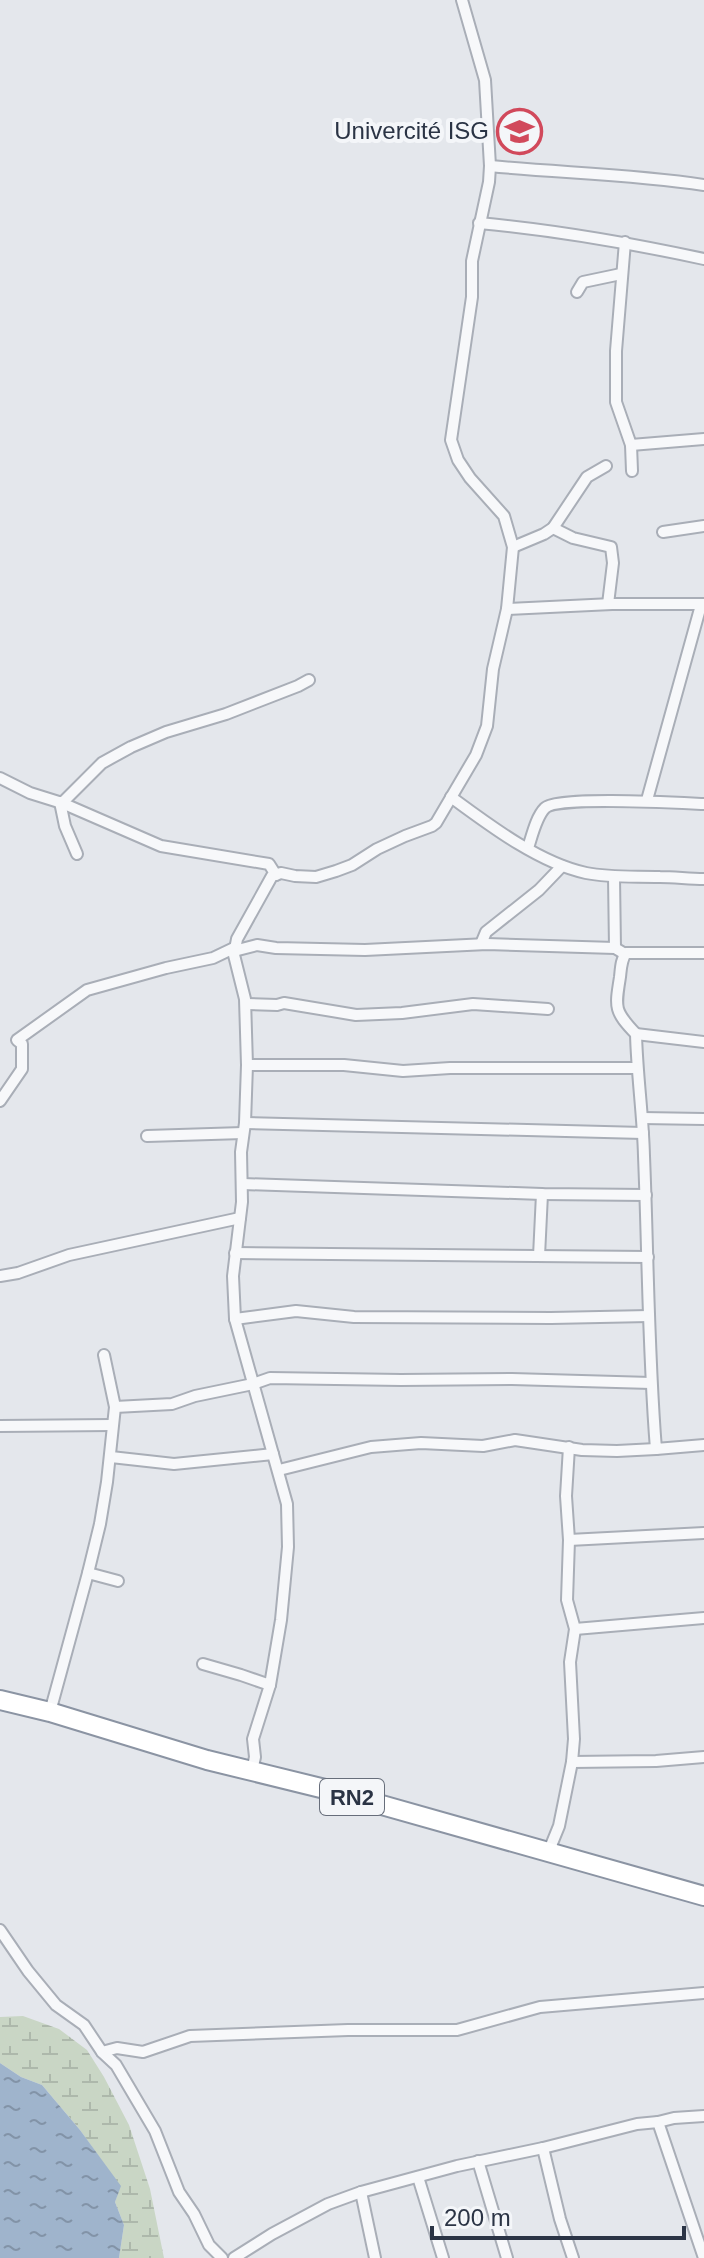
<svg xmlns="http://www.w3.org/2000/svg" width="704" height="2258" viewBox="0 0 704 2258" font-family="Helvetica,sans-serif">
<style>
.wetland{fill:url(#wetland-marsh)}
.water{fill:url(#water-ripples)}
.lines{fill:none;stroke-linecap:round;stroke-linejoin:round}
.street-casing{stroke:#a9aeb7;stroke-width:14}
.highway-casing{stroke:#8b94a3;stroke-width:22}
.street{stroke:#f7f8fa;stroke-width:10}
.highway{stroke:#fff;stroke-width:18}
.labels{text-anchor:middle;stroke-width:8;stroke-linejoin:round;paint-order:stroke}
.shield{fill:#f4f6f9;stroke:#676e7b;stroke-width:2}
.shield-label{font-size:22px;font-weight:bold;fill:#2b3445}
.poi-label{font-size:24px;fill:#2b3445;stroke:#f4f6f9;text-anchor:end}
</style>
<defs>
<pattern id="wetland-marsh" width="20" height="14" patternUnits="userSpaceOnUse" patternTransform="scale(2)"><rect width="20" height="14" fill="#c9d6c5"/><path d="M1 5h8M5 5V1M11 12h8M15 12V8" fill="none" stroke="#adb8ab"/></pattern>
<pattern id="water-ripples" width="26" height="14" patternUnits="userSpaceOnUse" patternTransform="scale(2)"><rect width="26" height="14" fill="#9fb4cc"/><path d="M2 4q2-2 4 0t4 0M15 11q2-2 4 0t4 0" fill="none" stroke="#8293a7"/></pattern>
</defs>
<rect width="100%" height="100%" fill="#e4e7ec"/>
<!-- wetland -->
<path class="wetland" d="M23,2016L59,2029L87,2050L104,2077L129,2125L150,2189L164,2258H119L124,2225L115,2202L120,2186L80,2130L42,2085L21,2077L0,2063V2017Z"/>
<!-- water -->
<path class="water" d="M0,2063L21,2077L42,2085L80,2130L121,2186L115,2202L124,2225L119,2258H0Z"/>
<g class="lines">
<defs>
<g id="street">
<path d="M490,166C561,173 633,174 704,185"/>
<path d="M479,223C555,230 630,243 704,259"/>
<path d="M625,242L616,351V402L631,445L632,471"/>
<path d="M577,292L583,282L621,274"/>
<path d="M631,445L704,439"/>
<path d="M553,528L573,538L611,547L613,563L608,604"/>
<path d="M663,532L704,526"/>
<path d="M513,547L544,534L553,528L587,477L606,466"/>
<path d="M507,609L612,604H704"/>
<path d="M0,778L30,793L62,803L161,846L269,864L276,875"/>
<path d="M451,797C489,825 539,863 586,873C611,878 635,876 660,877C675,877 689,879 704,879"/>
<path d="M647,800L701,605"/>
<path d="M60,802L65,826L77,854"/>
<path d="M62,803L102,763L131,747L166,732L226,714L298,686L309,680"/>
<path d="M528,848C532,836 536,817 545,808C556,796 681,803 704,804"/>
<path d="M614,877L615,948"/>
<path d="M481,944L486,932L539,890L562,866"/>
<path d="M234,951L257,945L276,948L365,950L487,944L615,948L625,954"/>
<path d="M704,953H626C621,960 621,968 620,977C615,1008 614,1011 636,1034C637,1075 643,1115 644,1156C648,1253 648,1351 656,1449L704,1445"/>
<path d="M246,1004L277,1005L284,1003L356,1015L402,1013L473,1004L548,1009"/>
<path d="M636,1034L704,1042"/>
<path d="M247,1065H344L403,1071L450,1068H637"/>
<path d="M0,1101L22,1069V1044L17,1040L87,990L166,968L213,958L236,947"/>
<path d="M642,1118L704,1119"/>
<path d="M245,1123L643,1133"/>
<path d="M147,1136L243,1133"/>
<path d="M243,1184L542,1194L646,1195"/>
<path d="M235,1253L648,1257"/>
<path d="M539,1256L542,1194"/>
<path d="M0,1276L18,1273L69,1255L240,1218"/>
<path d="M235,1319L296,1311L354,1317L551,1318L649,1316"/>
<path d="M115,1407L172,1404L195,1396L253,1384L270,1378L401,1380L512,1379L651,1383"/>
<path d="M0,1426L112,1425"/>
<path d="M111,1457L174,1464L273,1454"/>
<path d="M279,1470L371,1447L421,1443L483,1446L515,1440L582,1450L617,1451L656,1449"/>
<path d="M569,1540L704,1533"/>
<path d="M88,1573L118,1581"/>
<path d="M575,1629L704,1618"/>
<path d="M203,1664L241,1675L270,1685"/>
<path d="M50,1712L88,1573L100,1524L107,1482L115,1407L104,1355"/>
<path d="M572,1762L656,1761L704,1757"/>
<path d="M252,1771L255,1757L253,1739L270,1685L281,1620L288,1547L287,1504L235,1319L233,1276L242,1202L241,1152L245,1123L247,1065L245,999L234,955L237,939L272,876L281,873L295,876L316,877L336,871L352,865L377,849L405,836L432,826L436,823L476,755L487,726L493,669L507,609L513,547L504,516L470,478L458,460L451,440L472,297V261L489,182L490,166L485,80L462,0"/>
<path d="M548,1853L559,1826L572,1762L574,1739L570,1662L575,1629L567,1600L569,1540L566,1496L569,1447"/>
<path d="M0,1930L28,1971L56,2005L84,2025L102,2052L116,2065L155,2131L179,2192L194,2214L209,2245L222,2258"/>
<path d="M102,2052L117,2048L143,2052L190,2036L348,2030H457L540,2007L704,1993"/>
<path d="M658,2122L704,2258"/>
<path d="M543,2148L560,2219L573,2258"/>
<path d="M478,2161L507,2258"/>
<path d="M418,2177L443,2258"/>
<path d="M361,2192L375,2258"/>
<path d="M234,2258L272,2234L328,2204L361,2192L457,2166L543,2148L637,2124L658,2122L674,2118L704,2116"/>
</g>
<path id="highway" d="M0,1700L50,1712L207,1760L325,1789L704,1896"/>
</defs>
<!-- street casing -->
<use href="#street" class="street-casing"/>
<!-- highway casing -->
<use href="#highway" class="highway-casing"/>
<!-- street -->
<use href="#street" class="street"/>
<!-- highway -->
<use href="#highway" class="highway"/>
</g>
<!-- icons -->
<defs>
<symbol id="school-ring" viewBox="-11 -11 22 22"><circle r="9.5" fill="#f4f6f9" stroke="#d1495b" stroke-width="1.5"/><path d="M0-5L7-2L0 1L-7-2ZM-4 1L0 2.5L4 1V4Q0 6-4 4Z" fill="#d1495b"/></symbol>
</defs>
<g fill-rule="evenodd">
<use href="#school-ring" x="494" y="106" width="51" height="51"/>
</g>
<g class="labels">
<!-- shield labels -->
<rect class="shield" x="320" y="1779" width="64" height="36" rx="6"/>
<g class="shield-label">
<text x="352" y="1805">RN2</text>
</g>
<!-- poi labels -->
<g class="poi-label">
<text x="489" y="139">Univercité ISG</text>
</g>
</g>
<!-- scale -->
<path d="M432 2226v12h252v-12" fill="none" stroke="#2b3445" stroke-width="4"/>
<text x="444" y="2226" font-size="24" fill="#2b3445" stroke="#f4f6f9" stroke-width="6" paint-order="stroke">200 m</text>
</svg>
